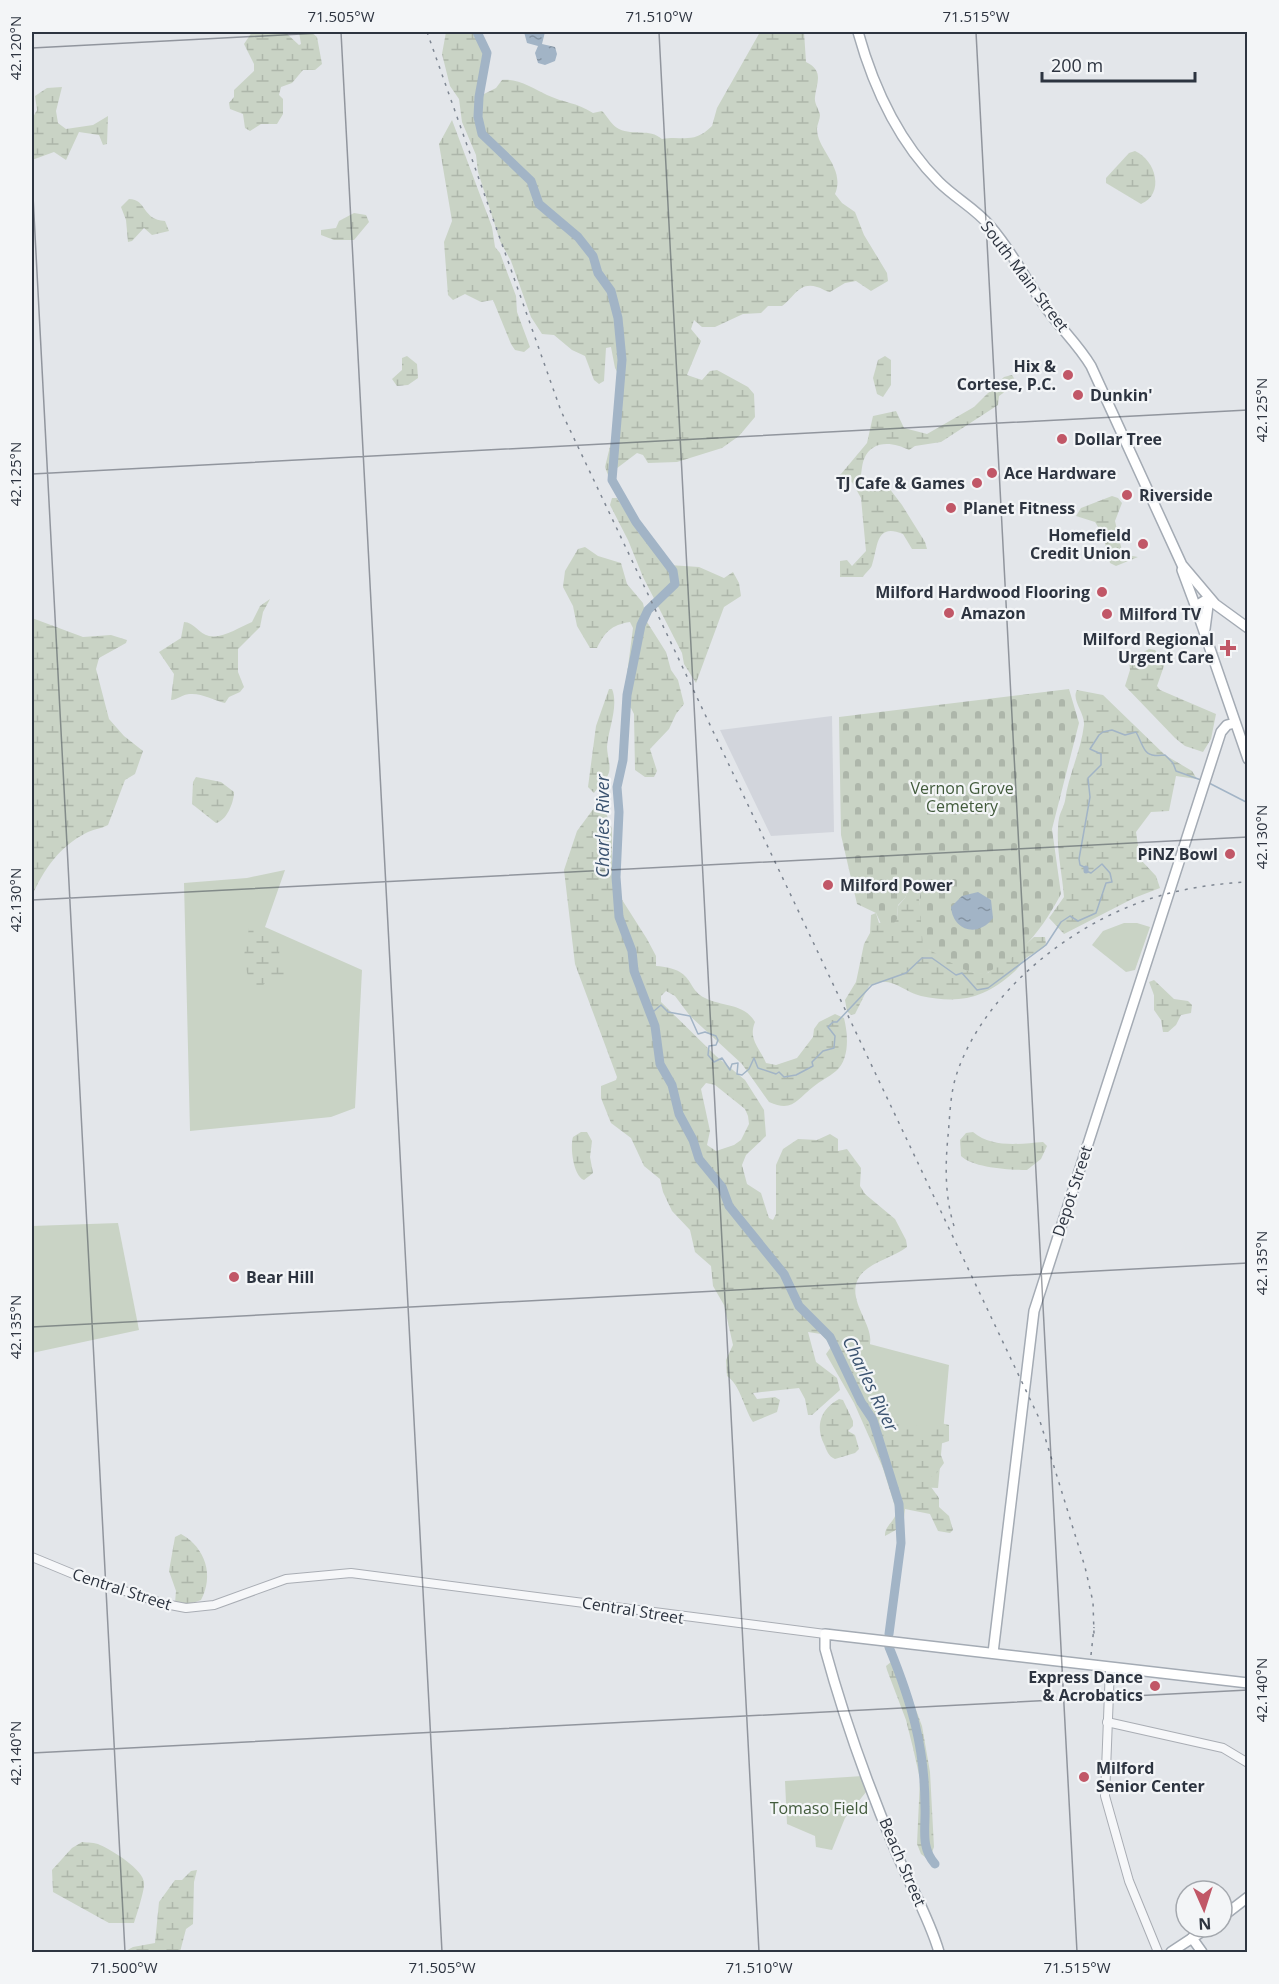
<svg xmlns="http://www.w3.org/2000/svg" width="1279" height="1984" viewBox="0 0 1279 1984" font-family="'Open Sans',sans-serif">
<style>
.built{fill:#d2d5dc}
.green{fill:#c9d3c5}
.wetland{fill:url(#wetland-marsh);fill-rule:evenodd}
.cemetery{fill:url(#cemetery-stones)}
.water{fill:url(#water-ripples)}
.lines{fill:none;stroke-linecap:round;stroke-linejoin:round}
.stream{stroke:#a2b4c6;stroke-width:1.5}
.canal{stroke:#a2b4c6;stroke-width:5}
.river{stroke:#a2b4c6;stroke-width:9}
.minor-casing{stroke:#a9adb4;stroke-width:10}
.major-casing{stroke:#a4abb4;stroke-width:12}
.minor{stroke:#f6f7f9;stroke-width:8}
.major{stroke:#fff;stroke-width:9}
.rail{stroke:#7e8692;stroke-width:1.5;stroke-dasharray:3 6;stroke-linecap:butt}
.ticks{fill:none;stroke:#2d3440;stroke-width:1.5;stroke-opacity:0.45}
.poi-dot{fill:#c15767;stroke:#f3f5f7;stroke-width:2}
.labels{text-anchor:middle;stroke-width:4.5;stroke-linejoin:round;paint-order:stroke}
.street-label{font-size:16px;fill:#2d3440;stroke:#f3f5f7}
.poi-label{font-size:16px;font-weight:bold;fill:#2d3440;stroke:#f3f5f7;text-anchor:start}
.park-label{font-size:16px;fill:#425b3c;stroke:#f3f5f7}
.water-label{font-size:18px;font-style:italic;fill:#3b5370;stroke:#f3f5f7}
.neatline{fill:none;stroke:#2d3440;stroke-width:2}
.ticks-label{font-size:15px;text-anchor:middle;fill:#2d3440}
</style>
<defs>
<pattern id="wetland-marsh" width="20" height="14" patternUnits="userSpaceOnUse" patternTransform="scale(1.5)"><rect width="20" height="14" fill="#c9d3c5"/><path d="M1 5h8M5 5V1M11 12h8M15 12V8" fill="none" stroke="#adb6aa"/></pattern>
<pattern id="cemetery-stones" width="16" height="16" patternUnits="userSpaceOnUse" patternTransform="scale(1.5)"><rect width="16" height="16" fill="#c9d3c5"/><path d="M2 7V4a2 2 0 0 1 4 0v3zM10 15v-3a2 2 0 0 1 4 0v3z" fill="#adb6aa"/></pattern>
<pattern id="water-ripples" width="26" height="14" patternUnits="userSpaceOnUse" patternTransform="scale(1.5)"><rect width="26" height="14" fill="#a2b4c6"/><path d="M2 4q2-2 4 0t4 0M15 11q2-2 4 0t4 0" fill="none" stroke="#8493a2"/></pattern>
</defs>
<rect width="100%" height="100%" fill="#e3e6ea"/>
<!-- built -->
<path class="built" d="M832,716L834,832L771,836L720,730Z"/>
<!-- green -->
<g class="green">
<path d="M285,870L265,927L362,970L355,1108L331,1117L190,1131L184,883L247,878Z"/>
<path d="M1124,923H1137L1150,927L1135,970L1126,972L1092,945L1103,931Z"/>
<path d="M118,1223L139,1330L32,1353V1226Z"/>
<path d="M839,1336L949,1365L938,1488L891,1486L854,1403L826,1354Z"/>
<path d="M863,1776L866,1792L845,1818L832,1850L816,1847L815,1836L787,1824L785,1781Z"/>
</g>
<!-- wetland -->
<g class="wetland">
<path d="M252,32H285L299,45L301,44L299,32H311L317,37L322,64L315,70H303L292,83L281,87L279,95L283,99V114L277,124H261L250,131L245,128L243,114L230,109L229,103L234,97V90L254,71V64L244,44Z"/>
<path d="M446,32H474L485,54L482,81L484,94L496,88L502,80C518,78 534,89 547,95C564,103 576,102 593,113L602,111C608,117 612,126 619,129C634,136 649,128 662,139C682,135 693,145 712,126L717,108L760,32H804L806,62C825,71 816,84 815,97C814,104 819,109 820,115C820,120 817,124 817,129C817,150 846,168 835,194L842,203L855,212L864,235L887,273L888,281L871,291L856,281L845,283L830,292C824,291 822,288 817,287C799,281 793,299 782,306H768L761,313L743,314L715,327H702L694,320L691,329L701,341L687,375L702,380L710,371L717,370L748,387L754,394L755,417L739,436L722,448L677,462L648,463L643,455L637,453L608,475L605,467L613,434L619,375L615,368L611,347L606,348L604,381L599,384L594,380L585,356L572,350L554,335L542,334L531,317L511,261L500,241L478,172L476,155L462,122L459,99L450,86L442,54Z"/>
<path d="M62,87L56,111L58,123L66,129L93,125L108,116L107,144L103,145L99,135L79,132L66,160L54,152L32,160V119L37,110L35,96L47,88Z"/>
<path d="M452,120L492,227L495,247L500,253L516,296L517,312L530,347L524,352L515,350L511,344L493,300L481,302L465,294L453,300L448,295L444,242L452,221L439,144Z"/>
<path d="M1135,151C1156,160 1165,194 1141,204L1106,183V178L1129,153Z"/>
<path d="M129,199C147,199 142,220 165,221L169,231L152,235L144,228L132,241L128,242L126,220L121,207Z"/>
<path d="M354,213L366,215L369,222L354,240H334L321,235V230L336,228L339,221Z"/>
<path d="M407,356L417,364L418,378L408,385L397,386L392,379L402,370V358Z"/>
<path d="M885,356L891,360V385L883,397L877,394L873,378L878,360Z"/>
<path d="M1012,375L1015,380L1013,386L999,396L998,405L941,442L915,446L909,450C894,442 872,439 864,459C861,467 862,475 859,482L864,485L880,482L889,488L902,505L925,542L927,549H912L903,534C875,522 878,548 872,565C871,569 865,573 863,577H840V561L847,560L852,566L866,551L861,498L852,482L841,487L835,477L841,474L867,443L873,416L896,411L904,428L927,434L974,407L1004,377Z"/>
<path d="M1112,496L1118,498L1122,503L1115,521L1122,551L1127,555L1138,557L1116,566L1110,563L1103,535L1095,522L1076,516L1081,508Z"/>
<path d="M612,498H617L638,532L669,565L699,567L724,578L733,572L739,583L741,596L724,607L696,683L684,664L682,653L643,577L628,540L610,505Z"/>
<path d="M585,547L598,556L621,563L627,584L643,603L647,622L666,652L671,670L678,680L684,704L676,714L669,729L650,749L657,771L654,777H645L635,770L634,714L631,708L623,705L633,628L630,622C611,625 605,632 597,648H590L577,626L573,606L563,587L565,571L578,549Z"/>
<path d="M270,599L263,612L260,627L238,649V672L244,687L240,692L229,697L225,703C213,700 202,693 190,694C182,694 178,700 171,700L174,674L159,652L181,638L184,622C194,622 199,634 209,636C223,639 239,627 252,622L260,606Z"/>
<path d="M32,618L83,637L111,635L127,640L126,643L99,658L96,669L109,719L124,736L143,751L135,774L125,780L108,825C101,829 93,829 86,833C59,847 44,869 32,896Z"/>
<path d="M1149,649L1155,650L1165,663L1157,686L1160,690L1216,714L1211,739L1203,752L1185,746L1175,738L1125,686L1130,670L1129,660Z"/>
<path d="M609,689H612C619,706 608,730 607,747C607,756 612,767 608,775C605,782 598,787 594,793L588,787L596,726Z"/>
<path d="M1077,690L1103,695L1165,755L1192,771L1197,779L1176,776L1169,811L1151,812L1136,832L1140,859L1156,876L1160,888L1134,898L1064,934L1049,918L1064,897C1062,870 1055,846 1059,818C1060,812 1064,807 1065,801C1068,776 1081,751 1084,725C1085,713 1071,700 1077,690Z"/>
<path d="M196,777L221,782L234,792C234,803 226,821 216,823L192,804L193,782Z"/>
<path d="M597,804L603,805L612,829V884L647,939L656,956V966C696,969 685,988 705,998C723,1007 744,1003 755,1022C748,1039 759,1047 766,1063L776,1065L797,1058L813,1037L814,1029L819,1022L835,1014L844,1018C848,1034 850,1059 836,1071C829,1077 820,1081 813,1087C797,1099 793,1113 769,1102L742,1064L690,1016L675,996L666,991L661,996V1002L716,1056L745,1080L764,1110L766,1136L746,1155L742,1165L747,1184L761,1193L769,1218L773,1220L776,1214V1165L783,1149L798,1139L817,1140L830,1134L838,1139V1151L847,1149L861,1168L860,1186L865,1194L895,1219L906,1240L907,1247C893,1258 866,1263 858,1279C845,1305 884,1332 865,1354C861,1358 853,1361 849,1364L860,1384L864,1398L874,1411L886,1413L898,1422L914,1424L925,1433L941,1423L949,1425V1441L937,1445L944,1463L936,1474L926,1480L939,1498V1507L949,1516L953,1530L950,1533L938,1531L930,1514L905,1509L903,1526L885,1536C884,1525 897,1521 896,1510L876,1446L830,1344L821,1334L808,1332L816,1362L837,1378L840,1390L812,1415H808L805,1399L799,1388L753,1393L757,1399L775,1397L780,1400L777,1412L753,1422C744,1409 741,1386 727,1376L726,1360L733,1345L724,1305L713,1286L711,1266L695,1252L690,1230L672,1211L663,1192L660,1179L644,1166L631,1138L611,1123L601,1098V1086L616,1080L617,1077L575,964L564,870L577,831ZM706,1083L715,1085L745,1109L748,1116L749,1124L741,1140L734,1145L716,1151L707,1145L710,1131L701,1089Z"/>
<path d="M912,881H918L922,886L919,901L929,950C953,955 959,976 988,973L994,966L1014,955L1034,937H1045L1046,945C1040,952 1033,953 1026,958C1022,961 1019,968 1014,972C984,999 959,1004 921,996C901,991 891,974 869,986L855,1014L851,1015L847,1011L845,1000L856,982L864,944L870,933L871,915L876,913L879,923L897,919L898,906L905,898Z"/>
<path d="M249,928L280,941L279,957L288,972C282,979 272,977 265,983C260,988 261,991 254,993L243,961Z"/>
<path d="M1154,980L1174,999L1188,1001L1192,1005L1191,1013L1181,1015L1176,1025L1168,1032H1163L1161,1020L1154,1010V995L1149,982Z"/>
<path d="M581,1132H587L592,1141L590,1157L593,1173L584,1180C573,1176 570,1146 573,1137Z"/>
<path d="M973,1132C992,1148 1019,1144 1043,1142L1047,1146L1041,1159L1027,1170C1011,1170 973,1168 961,1156L960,1140L966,1133Z"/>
<path d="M839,1399L843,1400L853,1421V1426L848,1431L855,1435L859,1449L855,1453L835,1459C828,1456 827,1451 824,1444C815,1425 821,1409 839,1399Z"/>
<path d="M181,1534C206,1548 214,1576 201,1600L190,1604L175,1603L176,1591L169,1571L175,1537Z"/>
<path d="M884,1646L893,1648L922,1726L930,1772L934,1847L929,1860L921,1854L917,1844L920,1779L913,1748L906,1720L887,1670L886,1666L891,1662Z"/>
<path d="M82,1842C87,1843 95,1842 100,1845C112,1850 144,1870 144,1883C145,1889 136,1917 134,1923H109L53,1892L52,1870L72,1848Z"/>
<path d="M197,1870L194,1882L193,1924L186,1929L180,1952H124L133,1947L155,1943L159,1902L175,1880H182L191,1871Z"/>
</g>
<!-- cemetery -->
<path class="cemetery" d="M1069,689L1079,723L1052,829L1061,894C1050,915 1037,934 1021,950C1011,960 997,966 986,974C962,975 945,956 923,947L919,901L922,886L918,881L912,882L905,898L898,905L897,919L892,926H882L876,913L857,904L841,835L839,717Z"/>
<!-- water -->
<g class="water">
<path d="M524,32H545L542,44L555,47L557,54L555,61L545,65L538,63L535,53L538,46L527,43Z"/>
<path d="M978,892L991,900L993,918C978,938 953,931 951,907L962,896Z"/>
</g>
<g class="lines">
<!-- stream -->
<g class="stream">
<path d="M1209,783L1248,803"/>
<path d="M1086,868L1080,865L1079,859L1090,797L1088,778L1101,765V754L1090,749L1099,735L1103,732L1112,730L1125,735L1136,732C1145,748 1142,758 1165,755L1173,763L1176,771L1201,780"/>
<path d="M648,1007L654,1011L661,1005L668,1012L690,1016L698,1034L705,1032L716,1036L718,1040L716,1045L709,1046L708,1055L714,1062L722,1058L730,1070L732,1064L738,1063L737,1074L742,1075L749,1069L754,1058L758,1068L776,1074L779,1072L784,1077L796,1075L813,1066L812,1062L823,1051L834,1048L835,1036L828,1027L833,1022H837L872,985L906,973L922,958H932L956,975L962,973L977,990L988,988L1046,945L1061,922L1070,916L1078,921L1096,913L1106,883L1112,882L1110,873L1102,864L1091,873L1086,871"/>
</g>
<!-- canal -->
<path class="canal" d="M1086,868V871"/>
<!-- river -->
<g class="river">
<path d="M477,32L487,53L479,97L478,117L482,134L531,181L539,204L578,237L593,256L598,273L611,291L618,318L622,360L612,480L636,522L673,571L675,584L648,610L641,625L627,695L623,760L617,787L619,812L616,877L619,917L632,951L634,971L655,1026L660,1064L672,1085L679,1114L693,1140L699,1159L722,1187L729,1206L784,1274L799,1306L830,1337L861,1402L873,1420L899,1504L901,1543L889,1634"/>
<path d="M889,1647C911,1701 925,1747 925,1807C926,1827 920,1847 935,1864"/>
</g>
<defs>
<g id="minor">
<path d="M32,1557L78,1576L165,1604L186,1608L214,1605L286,1579L351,1573L825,1634"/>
<path d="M1110,1667L1105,1796L1129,1881L1158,1952"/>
<path d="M1107,1722L1223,1748L1248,1763"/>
</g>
<g id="major">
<path d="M858,32C873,86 898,141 939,182C955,198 976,209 990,226C1012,251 1025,279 1044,305C1059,327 1078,344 1091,366L1182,565L1215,604L1248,628"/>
<path d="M1182,570L1198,613"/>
<path d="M1209,598L1199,604L1198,614L1248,759"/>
<path d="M1205,629L1209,598"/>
<path d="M993,1653L1034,1311L1221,732L1227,725L1235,723"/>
<path d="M1222,1917L1248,1897"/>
<path d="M1192,1938L1202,1952"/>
<path d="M939,1952C929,1917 910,1886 896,1852C868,1786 844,1719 825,1649V1634L1248,1683"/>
<path d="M1171,1952L1209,1927"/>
</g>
</defs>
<!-- minor casing -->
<use href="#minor" class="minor-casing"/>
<!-- major casing -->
<use href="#major" class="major-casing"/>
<!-- minor -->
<use href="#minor" class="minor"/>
<!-- major -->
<use href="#major" class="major"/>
<!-- rail -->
<g class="rail">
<path d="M427,32L561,411L1039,1418L1085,1567L1093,1602L1094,1634"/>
<path d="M954,1226C945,1197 945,1167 948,1136C950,1116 950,1093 957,1073C982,999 1057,936 1128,907C1166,891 1207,884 1248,882"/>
<path d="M1091,1655L1094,1627"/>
</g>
</g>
<!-- ticks -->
<path class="ticks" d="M341,32L442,1952M659,32L759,1952M976,32L1077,1952M32,48L339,32M32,177L125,1952M32,474L1248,410M32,900L1248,837M32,1327L1248,1263M32,1753L1248,1690"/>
<!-- markers -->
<g class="poi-dot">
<circle cx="1068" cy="375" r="6"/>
<circle cx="1078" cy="395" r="6"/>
<circle cx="1062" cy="439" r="6"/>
<circle cx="992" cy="473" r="6"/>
<circle cx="977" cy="483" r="6"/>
<circle cx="1127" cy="495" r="6"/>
<circle cx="951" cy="508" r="6"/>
<circle cx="1143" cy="544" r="6"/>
<circle cx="1102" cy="592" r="6"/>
<circle cx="949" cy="613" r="6"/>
<circle cx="1107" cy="614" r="6"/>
<path d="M1225 639h6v6h6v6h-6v6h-6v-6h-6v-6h6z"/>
<circle cx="1230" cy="854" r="6"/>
<circle cx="828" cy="885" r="6"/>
<circle cx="234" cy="1277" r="6"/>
<circle cx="1155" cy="1686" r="6"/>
<circle cx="1084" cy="1777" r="6"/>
</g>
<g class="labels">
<!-- street labels -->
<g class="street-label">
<text transform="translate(1025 276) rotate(53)" y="6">South Main Street</text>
<text transform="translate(1072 1191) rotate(-72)" y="6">Depot Street</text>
<text transform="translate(122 1589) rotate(18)" y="6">Central Street</text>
<text transform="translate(633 1610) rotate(9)" y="6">Central Street</text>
<text transform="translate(903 1862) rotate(67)" y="6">Beach Street</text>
</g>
<!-- poi labels -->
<g class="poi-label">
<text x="1056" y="372" text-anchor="end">Hix &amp;<tspan x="1056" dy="18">Cortese, P.C.</tspan></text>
<text x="1090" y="401">Dunkin'</text>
<text x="1074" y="445">Dollar Tree</text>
<text x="1004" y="479">Ace Hardware</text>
<text x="965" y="489" text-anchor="end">TJ Cafe &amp; Games</text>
<text x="1139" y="501">Riverside</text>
<text x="963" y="514">Planet Fitness</text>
<text x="1131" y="541" text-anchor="end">Homefield<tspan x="1131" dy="18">Credit Union</tspan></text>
<text x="1090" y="598" text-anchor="end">Milford Hardwood Flooring</text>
<text x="961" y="619">Amazon</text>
<text x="1119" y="620">Milford TV</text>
<text x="1214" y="645" text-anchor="end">Milford Regional<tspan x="1214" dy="18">Urgent Care</tspan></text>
<text x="1218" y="860" text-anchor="end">PiNZ Bowl</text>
<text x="840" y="891">Milford Power</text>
<text x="246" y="1283">Bear Hill</text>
<text x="1143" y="1683" text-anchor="end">Express Dance<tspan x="1143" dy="18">&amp; Acrobatics</tspan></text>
<text x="1096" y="1774">Milford<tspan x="1096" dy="18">Senior Center</tspan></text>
</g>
<!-- park labels -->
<g class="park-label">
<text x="962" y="794">Vernon Grove<tspan x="962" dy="18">Cemetery</tspan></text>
<text x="819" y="1814">Tomaso Field</text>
</g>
<!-- water labels -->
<g class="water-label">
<text transform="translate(603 826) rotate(-90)" y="6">Charles River</text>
<text transform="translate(870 1384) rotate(64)" y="6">Charles River</text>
</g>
</g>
<!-- border -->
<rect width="1279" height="1984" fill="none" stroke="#f3f5f7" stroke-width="66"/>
<!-- north arrow -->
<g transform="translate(1204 1909) rotate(177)"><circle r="28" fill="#f3f5f7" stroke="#a4a8ae" stroke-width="1.5"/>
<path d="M0-4.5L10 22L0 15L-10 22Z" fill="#c15767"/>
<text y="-9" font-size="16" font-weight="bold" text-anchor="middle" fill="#2d3440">N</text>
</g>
<!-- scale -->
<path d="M1042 72v9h153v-9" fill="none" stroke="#2d3440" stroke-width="3"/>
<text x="1051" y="72" font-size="18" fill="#2d3440" stroke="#f3f5f7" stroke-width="4.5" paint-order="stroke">200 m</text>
<rect x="33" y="33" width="1213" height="1918" class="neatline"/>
<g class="ticks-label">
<text x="341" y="22">71.505°W</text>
<text x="659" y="22">71.510°W</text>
<text x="976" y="22">71.515°W</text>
<text transform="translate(16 48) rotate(-90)" y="5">42.120°N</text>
<text transform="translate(1262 410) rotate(-90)" y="5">42.125°N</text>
<text transform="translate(16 474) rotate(-90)" y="5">42.125°N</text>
<text transform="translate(1262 837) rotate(-90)" y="5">42.130°N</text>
<text transform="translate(16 900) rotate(-90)" y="5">42.130°N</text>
<text transform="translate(1262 1263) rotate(-90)" y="5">42.135°N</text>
<text transform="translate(16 1327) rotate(-90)" y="5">42.135°N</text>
<text transform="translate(1262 1690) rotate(-90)" y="5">42.140°N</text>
<text transform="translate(16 1753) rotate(-90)" y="5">42.140°N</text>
<text x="124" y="1973">71.500°W</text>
<text x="442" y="1973">71.505°W</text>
<text x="759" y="1973">71.510°W</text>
<text x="1077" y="1973">71.515°W</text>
</g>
</svg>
